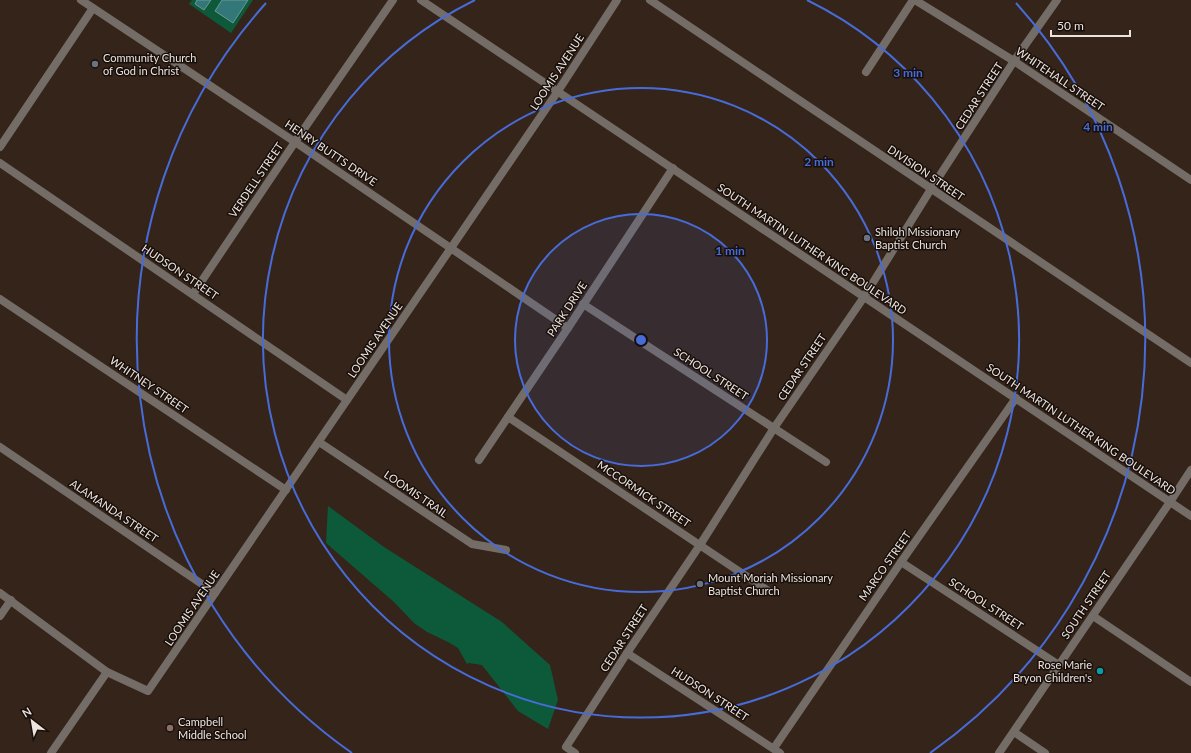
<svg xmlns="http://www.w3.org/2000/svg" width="1191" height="753" viewBox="0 0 1191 753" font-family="Lato,sans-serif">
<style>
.green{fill:#0d5a3b}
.water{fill:#347779;stroke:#6c9797}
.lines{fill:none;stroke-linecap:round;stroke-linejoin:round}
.minor{stroke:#746c66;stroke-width:8}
.tertiary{stroke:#746c66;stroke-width:8}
.ring{fill:none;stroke:#476cd9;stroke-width:2}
.worship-dot{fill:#6b7280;stroke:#170f0b;stroke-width:1.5}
.culture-dot{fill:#0f9aa8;stroke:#170f0b;stroke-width:1.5}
.education-dot{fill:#8d6e63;stroke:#170f0b;stroke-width:1.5}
.labels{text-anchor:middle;stroke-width:3;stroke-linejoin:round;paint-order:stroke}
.poi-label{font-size:11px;fill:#eee3dc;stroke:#170f0b;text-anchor:start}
.street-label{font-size:11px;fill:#eee3dc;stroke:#170f0b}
.centre{fill:#476cd9;stroke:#170f0b;stroke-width:2}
.ring-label{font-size:12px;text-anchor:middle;font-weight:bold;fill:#476cd9;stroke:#170f0b;stroke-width:3;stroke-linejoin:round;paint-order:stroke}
</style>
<rect width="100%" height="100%" fill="#35241a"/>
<!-- green -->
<g class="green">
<path d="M192,0H253L231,33L189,4Z"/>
<path d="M328,506L384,547L502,622L550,665L558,700L548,729L518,711L482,665L469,663L467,664L458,648L448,642L427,632L414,623L394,602L326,543Z"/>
</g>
<!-- water -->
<g class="water">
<path d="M197,0H211L204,10L195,4Z"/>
<path d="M222,0H248L233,23L215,11Z"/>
</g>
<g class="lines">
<!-- minor -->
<g class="minor">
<path d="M81,0L295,142L568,328"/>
<path d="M650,0L1191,363"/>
<path d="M915,0L1014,61L1191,180"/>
<path d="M866,72L913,0"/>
<path d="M0,147L93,8"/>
<path d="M0,163L347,400"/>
<path d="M193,294L295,142L393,0"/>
<path d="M0,299L286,490"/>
<path d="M583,304L826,462"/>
<path d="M508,417L767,590"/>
<path d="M319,442L472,544L506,550"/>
<path d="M0,447L215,593"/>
<path d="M479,460L568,328L673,168"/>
<path d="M901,562L1059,665"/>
<path d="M0,593L107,672L148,691L451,248L558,91L617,0"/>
<path d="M0,616L11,600"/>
<path d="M1093,616L1191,682"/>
<path d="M627,653L780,753"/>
<path d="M1014,732L1045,753"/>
<path d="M774,748L901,562L1016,398"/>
<path d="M51,753L107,672"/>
<path d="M575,753L566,747L627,653L700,545L774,428L864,297L931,189L1014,61L1057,0"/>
</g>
<!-- tertiary -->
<g class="tertiary">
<path d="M421,0L1191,516"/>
<path d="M999,753L1170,502L1191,470"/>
</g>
</g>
<!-- distance rings -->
<circle cx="641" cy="340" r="126" fill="#476cd9" fill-opacity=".12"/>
<g class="ring">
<circle cx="641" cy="340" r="126"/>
<circle cx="641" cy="340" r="252"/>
<path d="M807 0A378 378 0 1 1 475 0"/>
<path d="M352 753A504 504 0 0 1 266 3M1016 3A504 504 0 0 1 930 753"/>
</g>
<!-- markers -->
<g class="worship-dot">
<circle cx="95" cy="64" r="4"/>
<circle cx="867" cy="238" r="4"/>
<circle cx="700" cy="584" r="4"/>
</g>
<circle class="culture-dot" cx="1100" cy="671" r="4"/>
<circle class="education-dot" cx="170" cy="728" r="4"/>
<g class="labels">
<!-- poi labels -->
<g class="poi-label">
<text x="103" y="62">Community Church<tspan x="103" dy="13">of God in Christ</tspan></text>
<text x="875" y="236">Shiloh Missionary<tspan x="875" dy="13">Baptist Church</tspan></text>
<text x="708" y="582">Mount Moriah Missionary<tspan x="708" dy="13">Baptist Church</tspan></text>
<text x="1092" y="669" text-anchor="end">Rose Marie<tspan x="1092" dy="13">Bryon Children's</tspan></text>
<text x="178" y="726">Campbell<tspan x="178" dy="13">Middle School</tspan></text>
</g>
<!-- street labels -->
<g class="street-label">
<text transform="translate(557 72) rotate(-57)" y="4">LOOMIS AVENUE</text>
<text transform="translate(1060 79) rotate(34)" y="4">WHITEHALL STREET</text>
<text transform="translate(979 96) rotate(-57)" y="4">CEDAR STREET</text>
<text transform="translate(331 153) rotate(34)" y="4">HENRY BUTTS DRIVE</text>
<text transform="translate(926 173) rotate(34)" y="4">DIVISION STREET</text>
<text transform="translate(256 180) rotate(-56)" y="4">VERDELL STREET</text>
<text transform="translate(812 249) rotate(34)" y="4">SOUTH MARTIN LUTHER KING BOULEVARD</text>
<text transform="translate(180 272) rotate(34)" y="4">HUDSON STREET</text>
<text transform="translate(567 309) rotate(-57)" y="4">PARK DRIVE</text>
<text transform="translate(375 340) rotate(-56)" y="4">LOOMIS AVENUE</text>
<text transform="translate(802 367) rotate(-56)" y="4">CEDAR STREET</text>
<text transform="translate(711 374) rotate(33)" y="4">SCHOOL STREET</text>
<text transform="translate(149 385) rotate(34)" y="4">WHITNEY STREET</text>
<text transform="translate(1081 429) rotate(34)" y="4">SOUTH MARTIN LUTHER KING BOULEVARD</text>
<text transform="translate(416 494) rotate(34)" y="4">LOOMIS TRAIL</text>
<text transform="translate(644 494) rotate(34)" y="4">MCCORMICK STREET</text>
<text transform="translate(114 511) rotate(34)" y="4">ALAMANDA STREET</text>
<text transform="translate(885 566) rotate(-55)" y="4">MARCO STREET</text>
<text transform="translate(986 604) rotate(33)" y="4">SCHOOL STREET</text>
<text transform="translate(1086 605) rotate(-56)" y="4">SOUTH STREET</text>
<text transform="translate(192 608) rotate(-56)" y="4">LOOMIS AVENUE</text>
<text transform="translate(624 638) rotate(-57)" y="4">CEDAR STREET</text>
<text transform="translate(710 694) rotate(33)" y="4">HUDSON STREET</text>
</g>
</g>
<circle cx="641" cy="340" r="6" class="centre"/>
<g class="ring-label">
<text x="908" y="77">3 min</text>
<text x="1098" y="131">4 min</text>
<text x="819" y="166">2 min</text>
<text x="730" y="255">1 min</text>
</g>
<!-- north arrow -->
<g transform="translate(32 721) rotate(329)" stroke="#170f0b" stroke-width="3" paint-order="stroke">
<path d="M0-3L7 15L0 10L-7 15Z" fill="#eee3dc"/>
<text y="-6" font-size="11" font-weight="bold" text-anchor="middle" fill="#eee3dc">N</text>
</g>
<!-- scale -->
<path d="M1051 30v6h79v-6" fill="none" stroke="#eee3dc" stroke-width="2"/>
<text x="1057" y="30" font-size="12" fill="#eee3dc" stroke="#170f0b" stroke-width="3" paint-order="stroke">50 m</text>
</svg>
